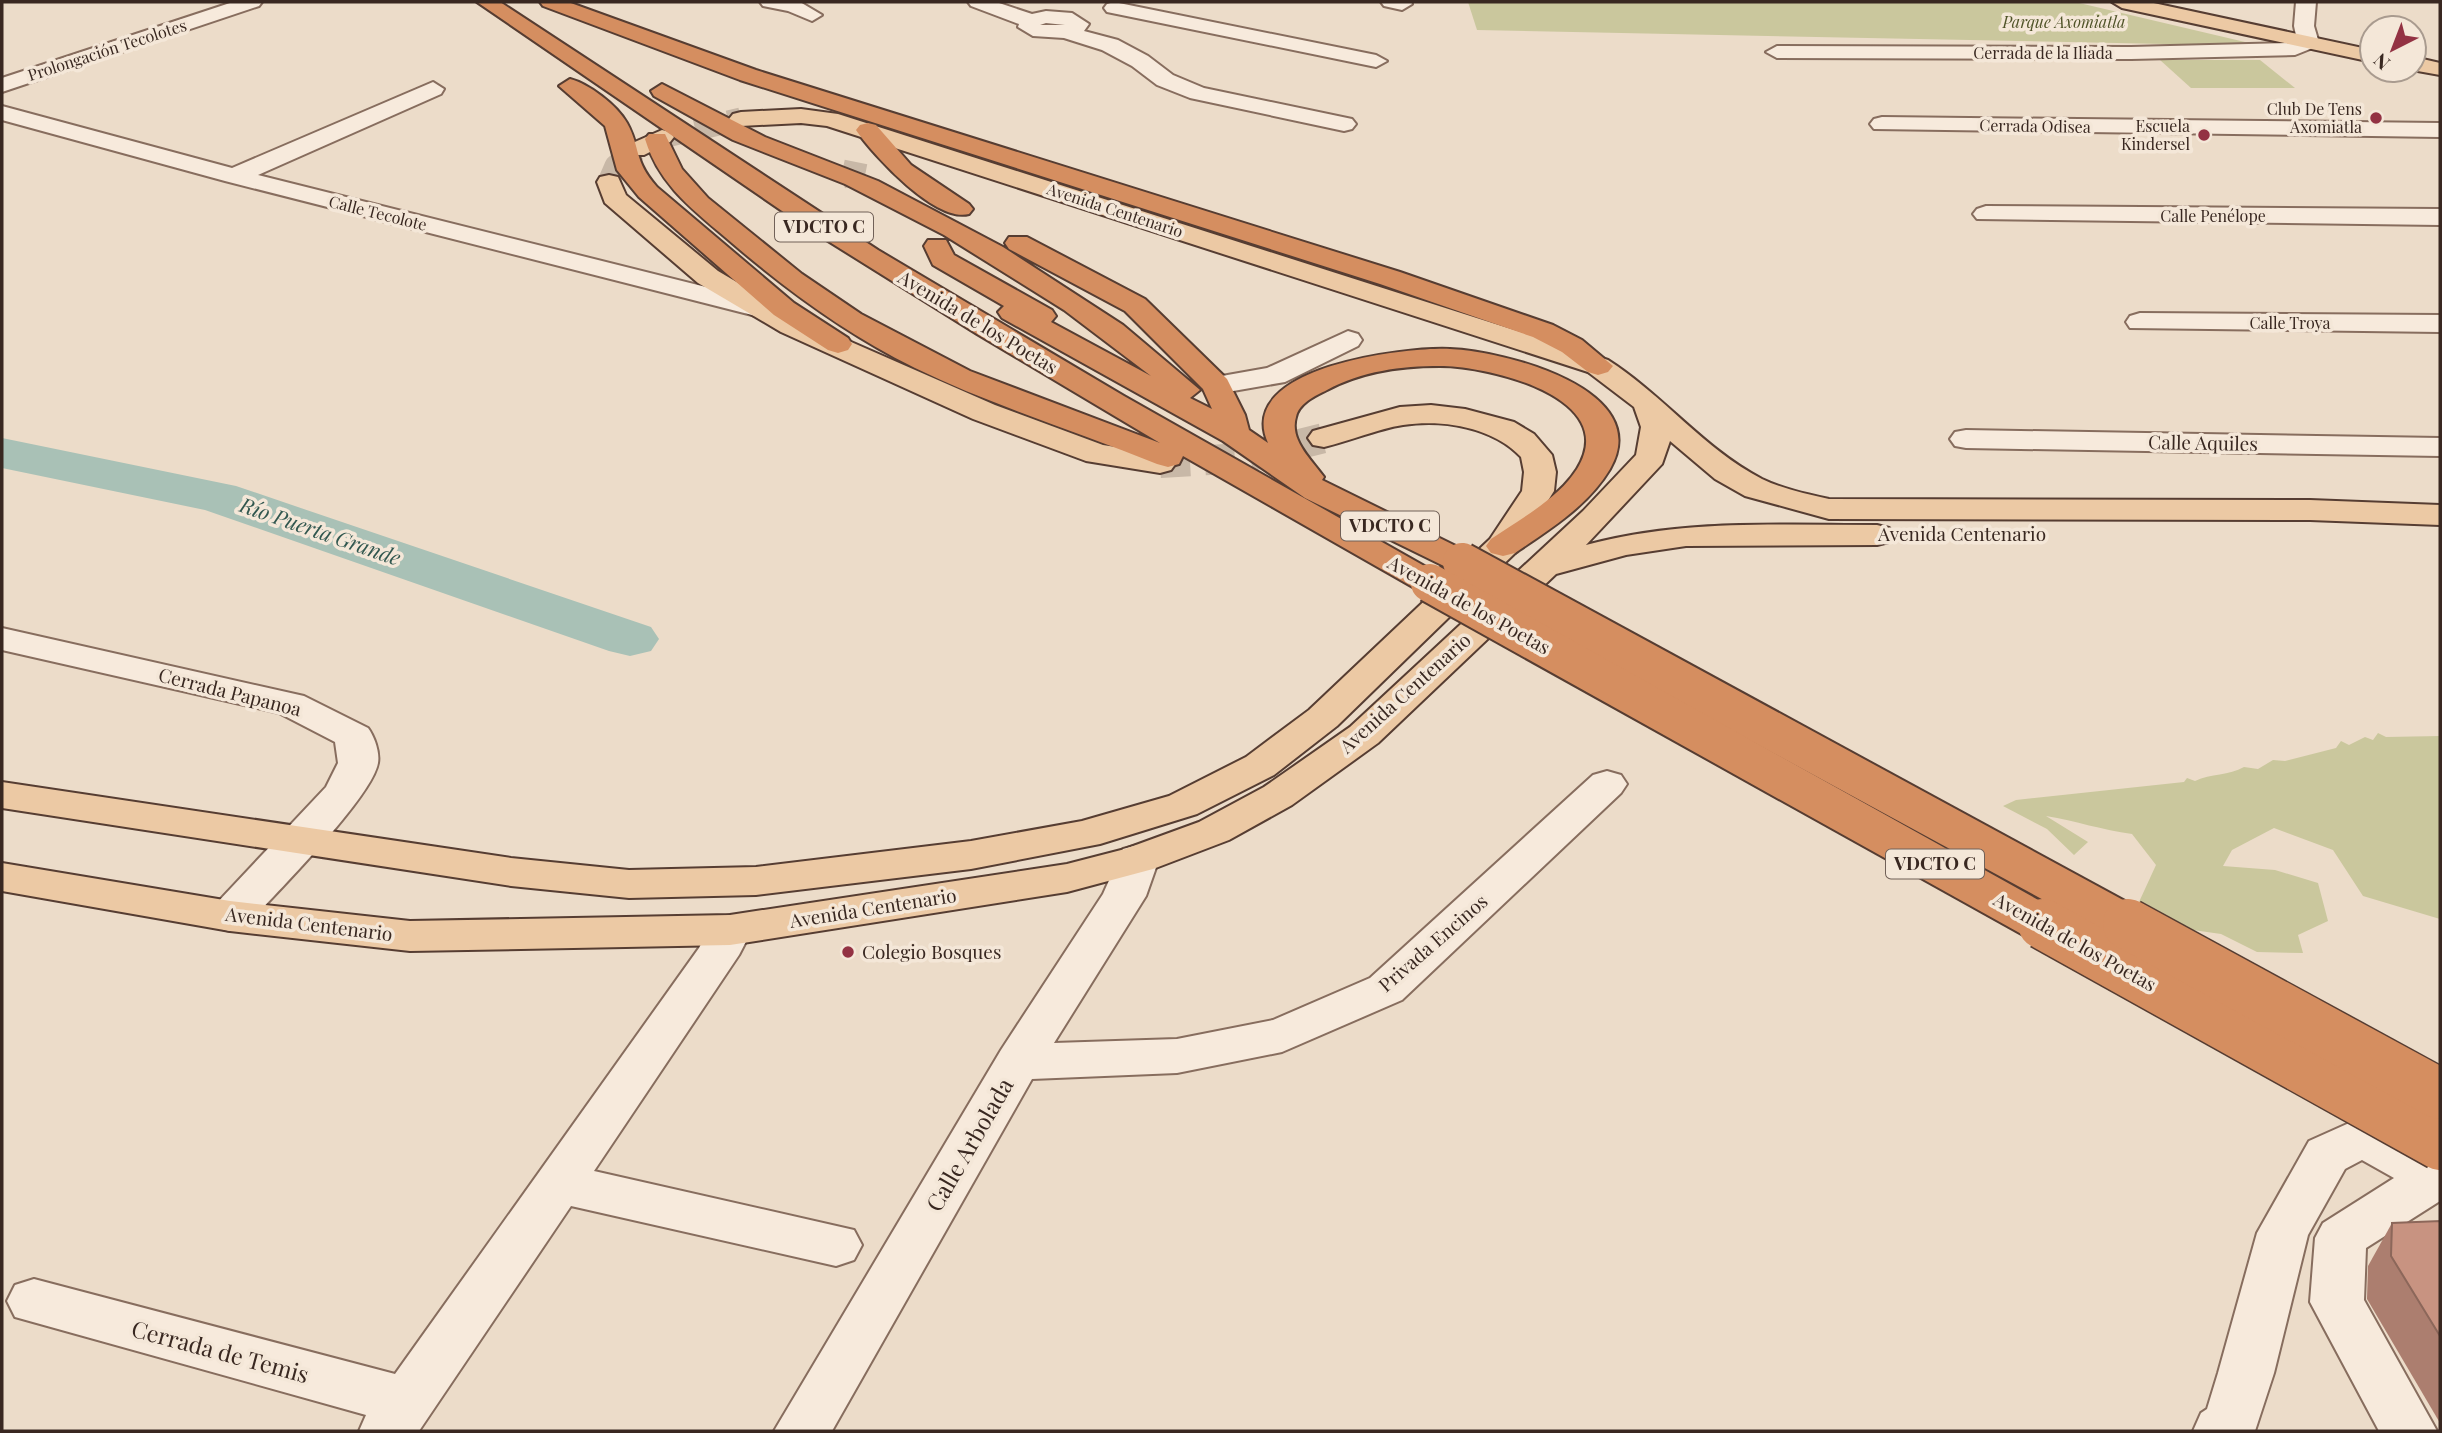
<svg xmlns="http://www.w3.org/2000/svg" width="2442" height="1433" viewBox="0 0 2442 1433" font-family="'Playfair Display',serif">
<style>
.green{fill:#cac79d}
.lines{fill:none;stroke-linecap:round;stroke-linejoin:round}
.river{fill:#a9c1b6;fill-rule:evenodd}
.major-tunnel-far1{stroke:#c8b8a7;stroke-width:23;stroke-dasharray:23 11;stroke-linecap:butt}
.major-tunnel{stroke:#c8b8a7;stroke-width:30;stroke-dasharray:30 15;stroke-linecap:butt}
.highway-tunnel{stroke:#c8b8a7;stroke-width:23;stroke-dasharray:23 11;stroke-linecap:butt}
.minor-casing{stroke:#876d5e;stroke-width:4}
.major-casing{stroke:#563d32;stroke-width:4}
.highway-casing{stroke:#563d32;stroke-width:4}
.minor{fill:#f7eadc;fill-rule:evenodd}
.major{fill:#ecc9a4;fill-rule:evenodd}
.highway{fill:#d58e60;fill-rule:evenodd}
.highway-bridge-far1-casing{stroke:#563d32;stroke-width:42;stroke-linecap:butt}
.highway-bridge-casing{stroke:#563d32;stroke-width:53;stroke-linecap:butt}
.highway-bridge-far1{stroke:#d58e60;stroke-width:38}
.highway-bridge{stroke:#d58e60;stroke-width:50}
.wall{fill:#ac7e6f}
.building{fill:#c89381;stroke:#8c675a;stroke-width:2}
.poi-dot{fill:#933243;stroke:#f4e7d8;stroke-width:2.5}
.labels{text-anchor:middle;stroke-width:7;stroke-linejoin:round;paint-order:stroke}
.far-park-label{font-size:16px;font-style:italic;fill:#505429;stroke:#f4e7d8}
.far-street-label{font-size:16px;fill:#392821;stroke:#f4e7d8}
.far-poi-label{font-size:16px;fill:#392821;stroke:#f4e7d8;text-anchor:end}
.shield{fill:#f4e7d8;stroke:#716158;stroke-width:2}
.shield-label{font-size:18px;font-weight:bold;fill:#392821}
.street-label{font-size:19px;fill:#392821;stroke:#f4e7d8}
.poi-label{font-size:19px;fill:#392821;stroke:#f4e7d8;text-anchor:start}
.water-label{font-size:21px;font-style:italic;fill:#31574f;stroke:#f4e7d8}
.near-street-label{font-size:23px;fill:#392821;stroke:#f4e7d8}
</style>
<rect width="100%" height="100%" fill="#ecdcc9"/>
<!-- green -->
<g class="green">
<path d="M1468,2H2075L2262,46L1477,30Z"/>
<path d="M2160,60H2260L2295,88H2191Z"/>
<path d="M2378,733L2386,737L2440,736V919L2363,896L2333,850L2274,828L2232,850L2223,866L2275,870L2318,883L2328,921L2298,935L2303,953L2257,952L2221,934L2193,930L2139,902L2156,865L2132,834C2102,830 2076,821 2046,816L2088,842L2074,855L2047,829L2003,806L2016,800L2184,782L2187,778L2195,781C2211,773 2229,776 2244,767L2258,769L2273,760L2285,761L2336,748L2341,741L2349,745L2365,737L2373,740Z"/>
</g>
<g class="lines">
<!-- river -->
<path class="river" d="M2,438L236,486L651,627L659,639L651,651L630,656L609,651L205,510L2,468Z"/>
<!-- major-tunnel-far1 -->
<g class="major-tunnel-far1">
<path d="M662,137L741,119"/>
<path d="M609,182L616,166L636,150"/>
</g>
<!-- major-tunnel -->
<path class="major-tunnel" d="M1160,463L1243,458L1324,438"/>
<!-- highway-tunnel -->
<path class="highway-tunnel" d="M856,162L853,177L858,190"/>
<defs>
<g id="minor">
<path d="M233,2H262L259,6L2,92V78Z"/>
<path d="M760,2H800L822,15L812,21L788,11L763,6Z"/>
<path d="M968,2H996L1032,14L1046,11L1072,13L1089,24L1084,31L1118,40L1148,56L1173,75L1204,88L1352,119L1356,124L1352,129L1344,131L1190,98L1157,85L1132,66L1102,50L1064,38L1033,36L1018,27L1019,24L971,6ZM1046,23L1065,25H1040Z"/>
<path d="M1114,2L1376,55L1387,61L1376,67L1107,12L1104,8L1107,4Z"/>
<path d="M1381,2H1411L1412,4L1402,10L1384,6Z"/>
<path d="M2296,2H2316L2314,26L2319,43L2315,47L2295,55L2131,59L1777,58L1766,52L1777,46L2131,47L2291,43L2297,40L2294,26Z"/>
<path d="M433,82L444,89L441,94L258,175L766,302L770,308L766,314L756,316L225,181L2,120V106L232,168Z"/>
<path d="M1882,117L2440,123V137L1874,129L1870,124L1874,119Z"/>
<path d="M1986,206L2440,209V225L1977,219L1973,214L1977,209Z"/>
<path d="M2140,313L2440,315V332L2130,328L2126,322L2130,316Z"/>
<path d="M1348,331L1358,334L1362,340L1358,346L1285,382L1216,394L1205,391L1201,385L1205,379L1267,368Z"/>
<path d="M1966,430L2440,438V456L1966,448L1955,446L1950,439L1955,432Z"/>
<path d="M2,628L304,696L368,728C374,736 380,752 378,763C372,798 273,896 245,927L230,931L215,927L208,916L215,905L326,787L338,763L335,742L279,713L2,650Z"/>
<path d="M1607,771L1621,775L1627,784L1621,793L1402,1000L1282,1052L1177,1073L1032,1079L832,1431H774L1001,1050L1103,894L1123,849L1138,845L1153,849L1159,859L1146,896L1054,1043L1177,1039L1273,1020L1370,978L1593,775Z"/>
<path d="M730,915L746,919L752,930L739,955L594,1171L854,1230L862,1245L854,1260L836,1266L571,1206L419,1431H359L366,1415L15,1317L7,1301L15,1285L34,1279L395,1374L699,948L714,919Z"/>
<path d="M2409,1083L2426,1088L2433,1101L2426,1114L2401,1135L2440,1157V1201L2366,1248L2364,1300L2437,1431H2379L2310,1302L2315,1238L2323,1223L2394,1178L2362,1160L2345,1169L2308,1235L2274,1373L2255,1431H2193L2201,1413L2207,1409L2218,1373L2257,1233L2309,1141L2347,1124L2392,1088Z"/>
</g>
<g id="major">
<path d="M2112,2H2149L2372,50V62L2122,8Z"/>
<path d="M2414,57L2440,63V75L2412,70Z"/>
<path d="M801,109L838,114L1608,360C1663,395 1704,449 1762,479C1783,489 1806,494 1829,499L2310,500L2440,505V525L2310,520L1829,519L1745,496L1715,479L1670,441L1662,464L1586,545C1682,519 1779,525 1877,525L1889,528L1894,535L1889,542L1877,545L1686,546L1626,555L1556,574L1378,743L1292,805L1229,840L1153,869L1067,892L730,945L410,951L230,931L2,891V863L230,901L410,921L730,915L1067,864L1125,849L1199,822L1264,787L1350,727L1583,511L1636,455L1641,427L1634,407L1588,372L827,126L801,123L741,126L733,124L729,119L733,114L741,112Z"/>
<path d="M662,130L670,132L674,137L670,142L644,155H628L624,150L628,145Z"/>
<path d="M609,175L618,177L626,195L718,271L801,320L995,405L1103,445L1171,456L1176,463L1171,470L1160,473L1086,461L973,419L781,332L698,283L605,203L597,182L600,177Z"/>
<path d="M1431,405L1465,409L1514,422L1534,434L1552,455L1556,472L1554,491L1515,553L1337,726L1274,775L1197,814L1100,844L971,869L756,895L629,898L511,886L2,808V782L511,858L629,870L756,867L971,841L1082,821L1169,796L1246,757L1309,710L1490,539L1522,491L1524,472L1521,457C1493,427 1443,419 1403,425C1377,429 1350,441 1324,447L1313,445L1308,438L1313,431L1400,407Z"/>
</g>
<g id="highway">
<path d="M477,2H500L878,250L1124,396L1442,576L1448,583L1442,590L1430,594L1418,590L1183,456L1179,464L1168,467L1157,464C1077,431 993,406 915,368C848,335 788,291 732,243C695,211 660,187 645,139L649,134H665L682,169L708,198L802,274L861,314L970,371L1160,443L977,334L804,226Z"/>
<path d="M540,2H568L756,70L1400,272L1553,325L1582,340L1613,366L1608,372L1598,375L1588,372L1562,352L1533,337L1380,284L740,80L543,6Z"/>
<path d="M570,79C589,84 617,105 627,123C641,148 633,160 657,187L794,303L848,338L852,344L848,350L838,353L828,350L774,315L639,197L617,170L605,126L559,86Z"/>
<path d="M662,84L765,137L878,181L1003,247L1123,325L1200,390L1190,398L1212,409L1203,389L1125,311L1009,249L1005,243L1009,237H1027L1145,299L1227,379L1245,415L1249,430L1268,443C1234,367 1405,347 1450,349C1503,351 1656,389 1610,469C1588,506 1550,529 1515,553L1503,556L1491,553L1486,546L1491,539C1520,519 1558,499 1577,469C1622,397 1488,366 1440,366C1401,366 1362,371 1327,390C1315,396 1299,403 1296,417C1289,440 1312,460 1324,477L1322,480L1474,555L1479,562L1474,569L1462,572L1450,569L1305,498L1223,441L1002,318L998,312L1004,306L933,265L924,246L928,240H946L954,255L1052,310L1056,316L1051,322L1151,376L1064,310L944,235L845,184L733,140L654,96L651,91Z"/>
<path d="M868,123L876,125L911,165L969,204L973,209L969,214C936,223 874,156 856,130L860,125Z"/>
</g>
</defs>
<!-- minor casing -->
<use href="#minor" class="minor-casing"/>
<!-- major casing -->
<use href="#major" class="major-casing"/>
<!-- highway casing -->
<use href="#highway" class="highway-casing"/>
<!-- minor -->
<use href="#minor" class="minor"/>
<!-- major -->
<use href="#major" class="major"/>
<!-- highway -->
<use href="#highway" class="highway"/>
<defs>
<g id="highway-bridge-far1">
<path d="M1462,562L2131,926"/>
<path d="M1430,583L2046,926"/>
</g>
<g id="highway-bridge">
<path d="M2043,924L2440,1145"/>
<path d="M2128,924L2440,1094"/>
</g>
</defs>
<!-- highway-bridge-far1 casing -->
<use href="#highway-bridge-far1" class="highway-bridge-far1-casing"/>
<!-- highway-bridge casing -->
<use href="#highway-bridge" class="highway-bridge-casing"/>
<!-- highway-bridge-far1 -->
<use href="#highway-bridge-far1" class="highway-bridge-far1"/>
<!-- highway-bridge -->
<use href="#highway-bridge" class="highway-bridge"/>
</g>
<!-- wall -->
<path class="wall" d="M2440,1221V1423L2367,1299L2368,1266L2392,1223Z"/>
<!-- building -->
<path class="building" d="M2440,1221V1336L2391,1256L2392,1223Z"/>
<!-- markers -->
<g class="poi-dot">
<circle cx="2376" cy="118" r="7"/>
<circle cx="2204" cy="135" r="7"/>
<circle cx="848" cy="952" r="7"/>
</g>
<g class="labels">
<!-- far-park labels -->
<g class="far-park-label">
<text x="2064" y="28">Parque Axomiatla</text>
</g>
<!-- far-street labels -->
<g class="far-street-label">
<text transform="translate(107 50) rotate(-18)" y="6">Prolongación Tecolotes</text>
<text x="2043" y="59">Cerrada de la Iliada</text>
<text transform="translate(2035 126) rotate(1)" y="6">Cerrada Odisea</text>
<text transform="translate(1115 210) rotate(18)" y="6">Avenida Centenario</text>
<text transform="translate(378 213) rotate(14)" y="6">Calle Tecolote</text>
<text x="2213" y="222">Calle Penélope</text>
<text x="2290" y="329">Calle Troya</text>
</g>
<!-- far-poi labels -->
<g class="far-poi-label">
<text x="2362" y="115">Club De Tens<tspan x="2362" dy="18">Axomiatla</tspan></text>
<text x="2190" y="132">Escuela<tspan x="2190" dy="18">Kindersel</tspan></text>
</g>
<!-- shield labels -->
<g class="shield">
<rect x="775" y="212.5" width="98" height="29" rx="5"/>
<rect x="1341" y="511.5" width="98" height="29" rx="5"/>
<rect x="1886" y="849.5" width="98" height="29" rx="5"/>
</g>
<g class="shield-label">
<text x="824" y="233">VDCTO C</text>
<text x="1390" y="532">VDCTO C</text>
<text x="1935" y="870">VDCTO C</text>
</g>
<!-- street labels -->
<g class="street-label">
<text transform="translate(978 322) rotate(31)" y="7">Avenida de los Poetas</text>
<text transform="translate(2203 443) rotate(1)" y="7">Calle Aquiles</text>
<text x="1962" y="541">Avenida Centenario</text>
<text transform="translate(1469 605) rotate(29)" y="7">Avenida de los Poetas</text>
<text transform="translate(230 692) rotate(14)" y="7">Cerrada Papanoa</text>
<text transform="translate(1405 693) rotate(-42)" y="7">Avenida Centenario</text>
<text transform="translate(873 908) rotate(-9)" y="7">Avenida Centenario</text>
<text transform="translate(309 924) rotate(7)" y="7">Avenida Centenario</text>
<text transform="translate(2075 942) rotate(29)" y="7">Avenida de los Poetas</text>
<text transform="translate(1433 943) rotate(-41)" y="7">Privada Encinos</text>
</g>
<!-- poi labels -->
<g class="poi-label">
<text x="862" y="959">Colegio Bosques</text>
</g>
<!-- water labels -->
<g class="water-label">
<text transform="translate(320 532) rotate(19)" y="7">Río Puerta Grande</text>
</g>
<!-- near-street labels -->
<g class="near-street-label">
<text transform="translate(970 1145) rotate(-60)" y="8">Calle Arbolada</text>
<text transform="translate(220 1352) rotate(15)" y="8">Cerrada de Temis</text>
</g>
</g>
<!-- border -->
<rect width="2442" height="1433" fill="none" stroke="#392821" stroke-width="7"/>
<!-- north arrow -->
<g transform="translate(2393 49) rotate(222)"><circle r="33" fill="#f4e7d8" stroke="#a99b8f" stroke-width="2"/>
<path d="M0-5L12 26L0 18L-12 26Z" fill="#933243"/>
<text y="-10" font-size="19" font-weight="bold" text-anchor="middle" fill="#392821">N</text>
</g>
</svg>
